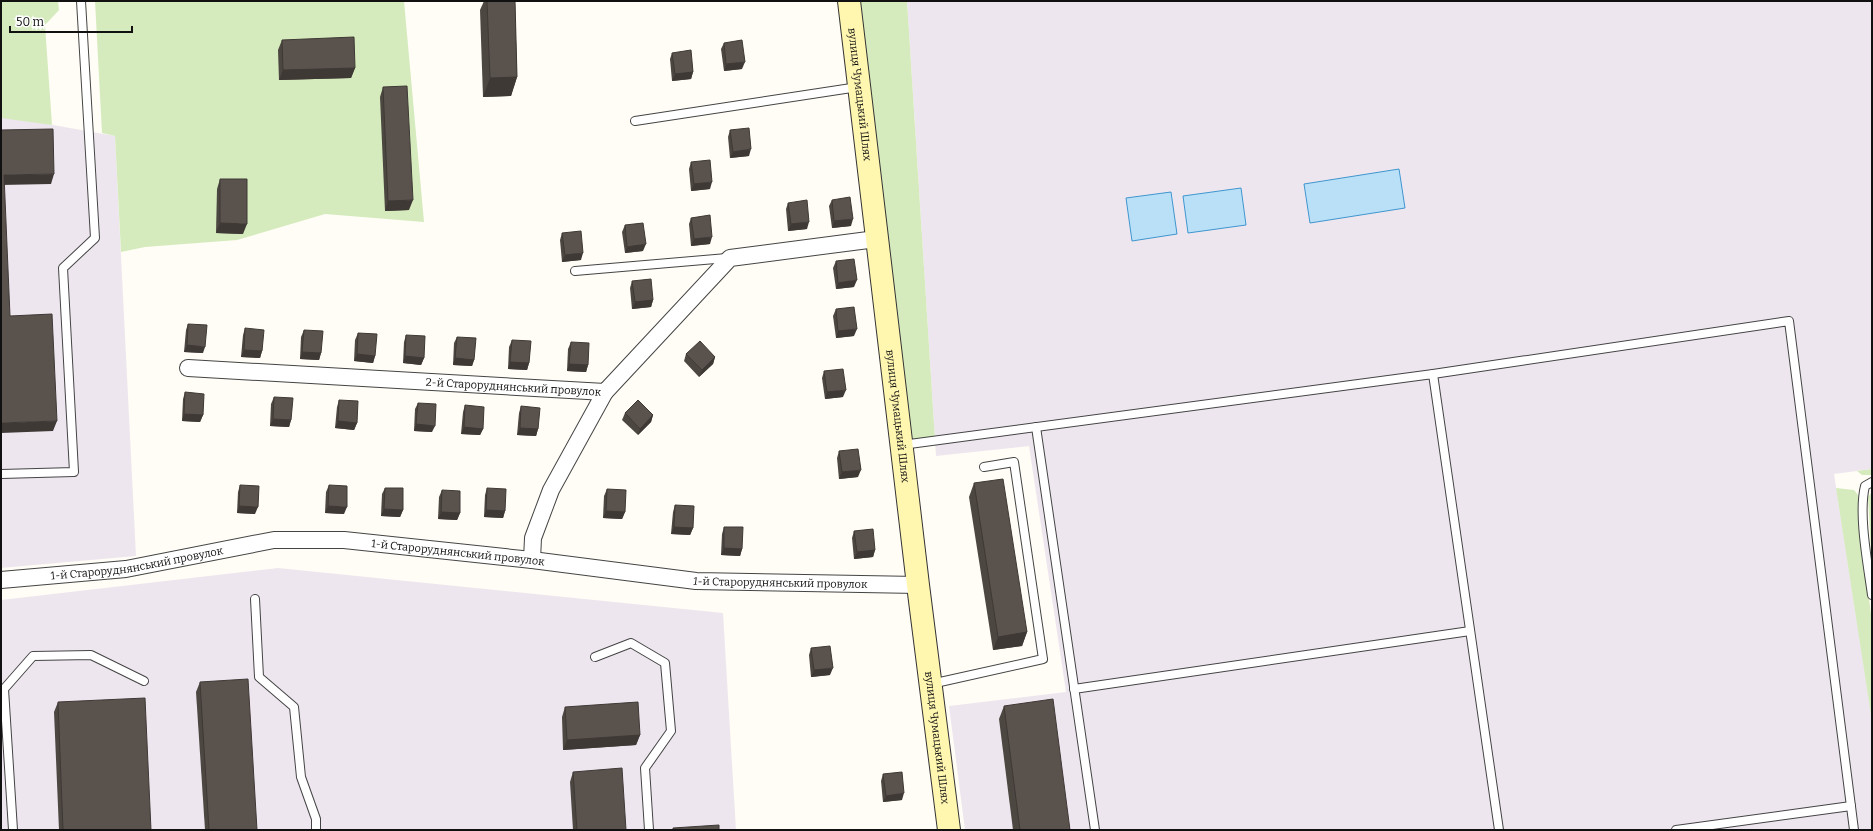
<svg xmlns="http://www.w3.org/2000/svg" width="1873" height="831" viewBox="0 0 1873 831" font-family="Bitter,serif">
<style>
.industrial{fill:#eee6ef}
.green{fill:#d5ebbd}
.water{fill:#b9e0f7;stroke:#3f96cf}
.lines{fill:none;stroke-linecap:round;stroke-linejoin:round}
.lane-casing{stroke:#444;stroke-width:10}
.street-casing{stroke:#444;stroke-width:18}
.secondary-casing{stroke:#333;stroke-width:24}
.lane{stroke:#fff;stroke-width:8}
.street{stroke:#fff;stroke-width:16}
.secondary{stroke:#fff6b0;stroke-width:22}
.wall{fill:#4d4742}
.shaded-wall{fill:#3f3936}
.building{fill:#5a524d;stroke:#3f3936}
.labels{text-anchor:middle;stroke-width:4;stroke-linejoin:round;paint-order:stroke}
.street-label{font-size:11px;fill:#111;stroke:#fff}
</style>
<rect width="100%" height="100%" fill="#fffdf5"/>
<!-- industrial -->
<g class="industrial">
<path d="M907,1H1872V469L1834,474L1872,720V830H965L949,706L1066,692L1029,446L936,456Z"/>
<path d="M8,117L115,136L136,556L1,568V118Z"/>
<path d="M278,568L723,613L736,830H1V600Z"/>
</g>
<!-- green -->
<g class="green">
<path d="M1,1H58L59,10L45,25L52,125L1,118Z"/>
<path d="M95,1H404L424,222L325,214L237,240L145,247L121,252L115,136L102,133Z"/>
<path d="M849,1H907L935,440L902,445Z"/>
<path d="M1872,469V475H1862L1857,471Z"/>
<path d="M1836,488L1854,490L1858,495L1860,540L1865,568L1872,622L1871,715Z"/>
<path d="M1872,492V570L1868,497Z"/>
</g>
<!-- water -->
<g class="water">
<path d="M1399,169L1405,208L1310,223L1304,184Z"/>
<path d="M1241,188L1246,225L1188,233L1183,196Z"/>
<path d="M1171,192L1177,234L1132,241L1126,198Z"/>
</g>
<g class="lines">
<defs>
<g id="lane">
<path d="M635,121L858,87"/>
<path d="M575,271L727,258"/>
<path d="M1433,374L1789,321L1854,830"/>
<path d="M1036,427L1095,830"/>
<path d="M902,445L1433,374L1499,830"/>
<path d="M1,474L74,472L63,268L95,238L81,1"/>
<path d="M1872,482L1865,486C1858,514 1868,565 1872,595"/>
<path d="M255,599L259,677L294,707L301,777L316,819V830"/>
<path d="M595,657L631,643L665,663L671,731L645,768L649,830"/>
<path d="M931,684L1043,659L1014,462L984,467"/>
<path d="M1074,689L1470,631"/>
<path d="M13,830L4,689L33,656L91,655L144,681"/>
<path d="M1676,830L1851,806"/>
</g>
<g id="street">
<path id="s1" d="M188,368L605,392L730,258L876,239"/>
<path d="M532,560L533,538L551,490L605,392"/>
<path id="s2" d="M1,580L126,569L274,540H344L532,560L696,581L918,585"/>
</g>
<g id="secondary">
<path id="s3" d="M849,1L918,585L949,830"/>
</g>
</defs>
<!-- lane casing -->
<use href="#lane" class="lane-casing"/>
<!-- street casing -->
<use href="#street" class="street-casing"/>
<!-- secondary casing -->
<use href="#secondary" class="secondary-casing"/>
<!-- lane -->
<use href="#lane" class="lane"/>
<!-- street -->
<use href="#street" class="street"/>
<!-- secondary -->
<use href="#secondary" class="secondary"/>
</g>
<!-- wall -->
<g class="wall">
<path d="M484,1H515L517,77L511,96L483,97L480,10Z"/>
<path d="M282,40L355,68L351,78L279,80L278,50Z"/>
<path d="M724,43L742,69L724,71L721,49Z"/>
<path d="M672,53L693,72L691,79L672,81L670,59Z"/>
<path d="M383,87L409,210L385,211L380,97Z"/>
<path d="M730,130L749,156L730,158L728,137Z"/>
<path d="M691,162L710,189L691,191L689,169Z"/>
<path d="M220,179L243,234L216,233L217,189Z"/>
<path d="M832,200L851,226L832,228L829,206Z"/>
<path d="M788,203L807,229L788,231L786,209Z"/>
<path d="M691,218L710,244L691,246L689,224Z"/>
<path d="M625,225L643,251L625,253L622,232Z"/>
<path d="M562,233L581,260L562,262L560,240Z"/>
<path d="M836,261L854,287L836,289L833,268Z"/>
<path d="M632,281L653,300L651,307L632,309L630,288Z"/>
<path d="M836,309L854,336L836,338L833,316Z"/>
<path d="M188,324L203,353L184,352L186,330Z"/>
<path d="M245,328L262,351L260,358L241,357L243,335Z"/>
<path d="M304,330L321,353L319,360L300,359L301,337Z"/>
<path d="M358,333L375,356L373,363L354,361L355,340Z"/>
<path d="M406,335L424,358L421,365L403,363L404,342Z"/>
<path d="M457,337L474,360L472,366L453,365L454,343Z"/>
<path d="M512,340L529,363L527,370L508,369L509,347Z"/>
<path d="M571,342L588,365L586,372L567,371L568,349Z"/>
<path d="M686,354L715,357L713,364L699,377L684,361Z"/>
<path d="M824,371L843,397L825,399L822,378Z"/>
<path d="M185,392L203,415L200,422L182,421L183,399Z"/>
<path d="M274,397L291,420L289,427L270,426L271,404Z"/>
<path d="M339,400L357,423L354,430L335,428L337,407Z"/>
<path d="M418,403L432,432L414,431L415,409Z"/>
<path d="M465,405L483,429L480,435L461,434L463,412Z"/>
<path d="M521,406L538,429L536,436L517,435L519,413Z"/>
<path d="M625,413L653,415L651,422L638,435L622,420Z"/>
<path d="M839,451L858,477L839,479L837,458Z"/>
<path d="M974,483L1027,632L1022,646L993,650L969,497Z"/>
<path d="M240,485L255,514L237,513L238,492Z"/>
<path d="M329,485L344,514L325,513L326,492Z"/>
<path d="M385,488L403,510L400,517L381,516L382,494Z"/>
<path d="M487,488L505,511L503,518L484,517L485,495Z"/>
<path d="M607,489L625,512L622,519L603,518L604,496Z"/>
<path d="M442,490L460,513L457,520L438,519L439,497Z"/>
<path d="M675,505L693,528L690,535L671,534L673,512Z"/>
<path d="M724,527L742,549L740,556L721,555L722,534Z"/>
<path d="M854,531L875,550L873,557L854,559L852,538Z"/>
<path d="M811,648L830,675L811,677L809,655Z"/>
<path d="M200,682L257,830H205L196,692Z"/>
<path d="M58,702L151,830H59L54,712Z"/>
<path d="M1004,706L1070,830H1013L999,719Z"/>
<path d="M565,707L640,735L636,745L563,750L562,717Z"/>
<path d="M573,772L626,830H573L570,782Z"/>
<path d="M883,774L902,800L883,802L881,781Z"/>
</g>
<!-- shaded-wall -->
<g class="shaded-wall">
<path d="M745,62L742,69L724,71L726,64Z"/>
<path d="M355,68L351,78L279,80L283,70Z"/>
<path d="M693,72L691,79L672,81L675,74Z"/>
<path d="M517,77L511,96L483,97L490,78Z"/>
<path d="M751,149L749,156L730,158L733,152Z"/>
<path d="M54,174L51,184L1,185L4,175Z"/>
<path d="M712,182L710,189L691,191L694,184Z"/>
<path d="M413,200L409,210L385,211L388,201Z"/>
<path d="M853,219L851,226L832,228L834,221Z"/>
<path d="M809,222L807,229L788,231L791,224Z"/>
<path d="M220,223L247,224L243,234L216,233Z"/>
<path d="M712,237L710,244L691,246L694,239Z"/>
<path d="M646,244L643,251L625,253L627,247Z"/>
<path d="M583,253L581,260L562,262L565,255Z"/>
<path d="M857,280L854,287L836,289L838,283Z"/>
<path d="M653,300L651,307L632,309L635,302Z"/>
<path d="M857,329L854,336L836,338L838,331Z"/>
<path d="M187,345L205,347L203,353L184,352Z"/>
<path d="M244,350L262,351L260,358L241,357Z"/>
<path d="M302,352L321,353L319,360L300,359Z"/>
<path d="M357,354L375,356L373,363L354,361Z"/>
<path d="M405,356L424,358L421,365L403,363Z"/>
<path d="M715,357L713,364L699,377L702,370Z"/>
<path d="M455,358L474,360L472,366L453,365Z"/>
<path d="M510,362L529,363L527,370L508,369Z"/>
<path d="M569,364L588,365L586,372L567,371Z"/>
<path d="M846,390L843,397L825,399L827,392Z"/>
<path d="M184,414L203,415L200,422L182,421Z"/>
<path d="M653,415L651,422L638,435L640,429Z"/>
<path d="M273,419L291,420L289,427L270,426Z"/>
<path d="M57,421L53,431L1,433V423Z"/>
<path d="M338,421L357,423L354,430L335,428Z"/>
<path d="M416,424L435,426L432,432L414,431Z"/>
<path d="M464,427L483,429L480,435L461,434Z"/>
<path d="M520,428L538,429L536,436L517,435Z"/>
<path d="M861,470L858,477L839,479L842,472Z"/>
<path d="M239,506L258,507L255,514L237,513Z"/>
<path d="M328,506L347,507L344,514L325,513Z"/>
<path d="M384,509L403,510L400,517L381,516Z"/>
<path d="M486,510L505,511L503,518L484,517Z"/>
<path d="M606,511L625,512L622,519L603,518Z"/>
<path d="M441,512L460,513L457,520L438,519Z"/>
<path d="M674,527L693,528L690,535L671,534Z"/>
<path d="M724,548L742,549L740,556L721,555Z"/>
<path d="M875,550L873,557L854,559L857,552Z"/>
<path d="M1027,632L1022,646L993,650L998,637Z"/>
<path d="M833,668L830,675L811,677L814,670Z"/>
<path d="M640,735L636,745L563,750L567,740Z"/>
<path d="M904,793L902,800L883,802L886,796Z"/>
</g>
<!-- building -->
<g class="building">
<path d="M487,1H515L517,77L490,78Z"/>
<path d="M354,37L355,68L283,70L282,40Z"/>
<path d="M742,40L745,62L726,64L724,43Z"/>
<path d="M691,50L693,72L675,74L672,53Z"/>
<path d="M407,86L413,200L388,201L383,87Z"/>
<path d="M749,128L751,149L733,152L730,130Z"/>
<path d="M53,129L54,174L4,175L10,316L52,314L57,421L1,423V130Z"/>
<path d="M710,160L712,182L694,184L691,162Z"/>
<path d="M220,179H247V224L220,223Z"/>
<path d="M850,197L853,219L834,221L832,200Z"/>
<path d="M807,200L809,222L791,224L788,203Z"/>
<path d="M710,215L712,237L694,239L691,218Z"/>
<path d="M643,223L646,244L627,247L625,225Z"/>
<path d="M581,231L583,253L565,255L562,233Z"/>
<path d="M854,259L857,280L838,283L836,261Z"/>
<path d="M651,279L653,300L635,302L632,281Z"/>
<path d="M854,307L857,329L838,331L836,309Z"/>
<path d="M188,324L207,325L205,347L187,345Z"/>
<path d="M245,328L264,330L262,351L244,350Z"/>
<path d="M304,330L323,331L321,353L302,352Z"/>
<path d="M358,333L377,334L375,356L357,354Z"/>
<path d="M406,335L425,336L424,358L405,356Z"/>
<path d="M457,337L476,338L474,360L455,358Z"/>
<path d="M512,340L531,341L529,363L510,362Z"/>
<path d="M700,341L715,357L702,370L686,354Z"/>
<path d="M571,342L589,343L588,365L569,364Z"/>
<path d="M843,369L846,390L827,392L824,371Z"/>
<path d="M185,392L204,394L203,415L184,414Z"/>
<path d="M274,397L293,398L291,420L273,419Z"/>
<path d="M339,400L358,401L357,423L338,421Z"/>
<path d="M638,400L653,415L640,429L625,413Z"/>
<path d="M418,403L436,404L435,426L416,424Z"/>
<path d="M465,405L484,407L483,429L464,427Z"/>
<path d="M521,406L540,408L538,429L520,428Z"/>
<path d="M858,449L861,470L842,472L839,451Z"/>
<path d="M1003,479L1027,632L998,637L974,483Z"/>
<path d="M240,485L259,486L258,507L239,506Z"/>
<path d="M329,485L347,486V507L328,506Z"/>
<path d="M385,488H403V510L384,509Z"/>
<path d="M487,488L506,489L505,511L486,510Z"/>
<path d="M607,489L626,490L625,512L606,511Z"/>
<path d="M442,490L460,491V513L441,512Z"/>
<path d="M675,505L694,506L693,528L674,527Z"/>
<path d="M724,527H743L742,549L724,548Z"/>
<path d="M873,529L875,550L857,552L854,531Z"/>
<path d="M830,646L833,668L814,670L811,648Z"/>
<path d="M248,679L257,830H209L200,682Z"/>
<path d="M145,698L151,830H63L58,702Z"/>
<path d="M1053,699L1070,830H1020L1004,706Z"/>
<path d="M638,702L640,735L567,740L565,707Z"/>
<path d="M622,768L626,830H577L573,772Z"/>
<path d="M902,772L904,793L886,796L883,774Z"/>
<path d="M719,825V830H673V828Z"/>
</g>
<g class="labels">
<!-- street labels -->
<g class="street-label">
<text dy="4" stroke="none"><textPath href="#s3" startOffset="94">вулиця Чумацький Шлях</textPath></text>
<text dy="4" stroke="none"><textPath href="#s1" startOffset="326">2-й Староруднянський провулок</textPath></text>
<text dy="4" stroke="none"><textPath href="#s3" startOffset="418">вулиця Чумацький Шлях</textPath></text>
<text dy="4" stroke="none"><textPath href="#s2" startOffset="461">1-й Староруднянський провулок</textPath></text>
<text dy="4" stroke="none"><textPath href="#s2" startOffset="137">1-й Староруднянський провулок</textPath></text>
<text dy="4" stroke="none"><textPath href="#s2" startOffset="785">1-й Староруднянський провулок</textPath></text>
<text dy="4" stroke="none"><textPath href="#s3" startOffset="742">вулиця Чумацький Шлях</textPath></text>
</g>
</g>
<!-- border -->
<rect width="1873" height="831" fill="none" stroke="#111111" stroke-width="4"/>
<!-- scale -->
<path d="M10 26v6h122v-6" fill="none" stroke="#111111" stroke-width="2"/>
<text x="16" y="26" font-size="12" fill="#111111" stroke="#ffffff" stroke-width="3" paint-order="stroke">50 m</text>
</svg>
